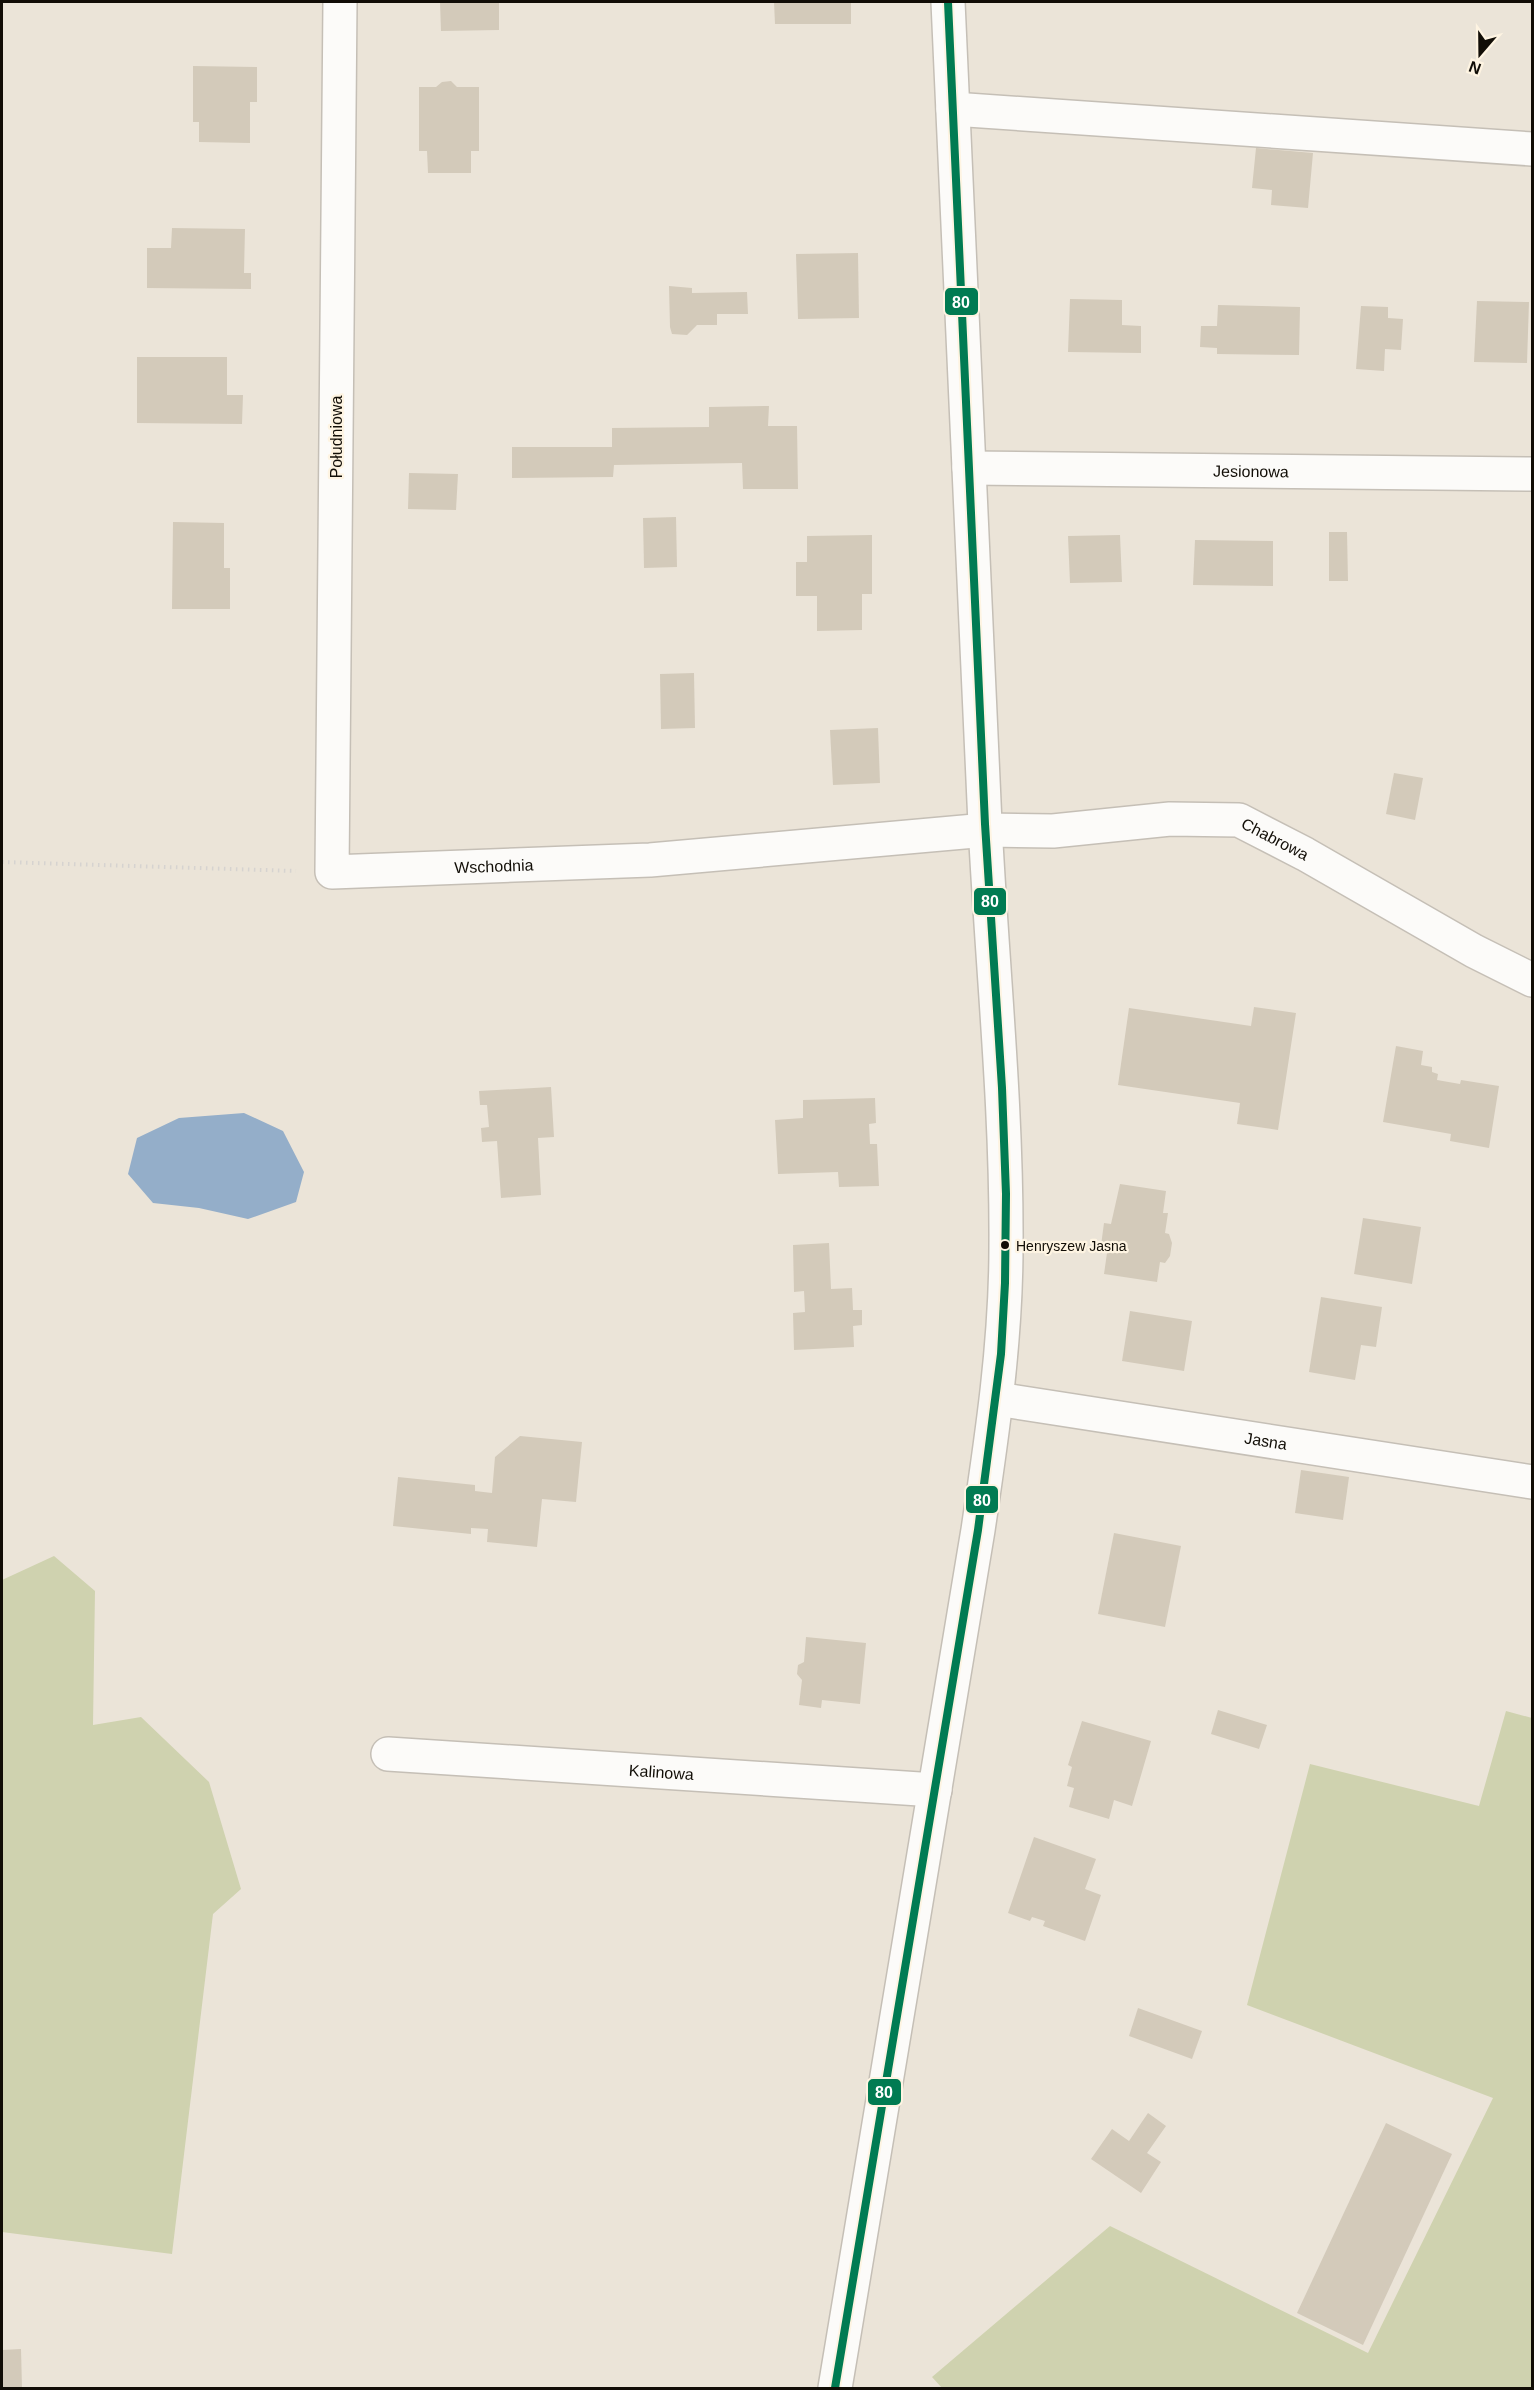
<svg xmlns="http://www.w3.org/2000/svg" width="1534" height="2390" viewBox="0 0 1534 2390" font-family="Arial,sans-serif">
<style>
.green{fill:#cfd2af}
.water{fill:#94aec9}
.building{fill:#d3caba}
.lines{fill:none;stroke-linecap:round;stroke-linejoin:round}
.minor-casing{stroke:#c5bfb6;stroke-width:36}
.path{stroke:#d6d3d0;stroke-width:4;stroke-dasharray:1.5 4.5;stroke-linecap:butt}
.minor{stroke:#fcfbf9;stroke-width:33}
.bus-1-casing{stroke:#fef4e2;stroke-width:12}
.bus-1{stroke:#017b52;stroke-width:8}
.bus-dot{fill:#110d06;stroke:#fef4e2;stroke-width:2}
.labels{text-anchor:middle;stroke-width:4.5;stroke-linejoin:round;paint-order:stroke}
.bus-label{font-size:14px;fill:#110d06;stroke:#fef4e2;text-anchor:start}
.street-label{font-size:16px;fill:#110d06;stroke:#fef4e2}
.line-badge{stroke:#fef4e2;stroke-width:2}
.badge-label{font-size:16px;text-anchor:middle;font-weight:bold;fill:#fff}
</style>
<rect width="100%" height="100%" fill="#ebe4d8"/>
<!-- green -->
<g class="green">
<path d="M54,1556L95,1591L93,1725L141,1717L209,1782L241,1889L213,1914L172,2254L2,2232V1580Z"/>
<path d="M1506,1711L1532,1718V2388H942L932,2377L1110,2226L1368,2353L1493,2098L1247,2005L1310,1764L1479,1806Z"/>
</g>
<!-- water -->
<path class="water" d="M244,1113L283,1131L304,1172L296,1202L248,1219L199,1208L153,1203L128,1174L137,1138L179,1118Z"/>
<!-- building -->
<g class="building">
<path d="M440,2H499V30L441,31Z"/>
<path d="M774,2H851V24H775Z"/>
<path d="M193,66L257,67V102H250V143L199,142V122H193Z"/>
<path d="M451,81L457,87H479V151H471V173H428L427,151H419V87H436L442,82Z"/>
<path d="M1256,148L1313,153L1308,208L1271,205L1272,190L1252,188Z"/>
<path d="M172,228L245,229L244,273H251V289L147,288V248H171Z"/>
<path d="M858,253L859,318L798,319L796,254Z"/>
<path d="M669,286L692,288V293L747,292L748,314H717V325H697L687,335L672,334L670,327Z"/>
<path d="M1070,299L1122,300V325L1141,326V353L1068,352Z"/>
<path d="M1477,301L1529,302L1527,363L1474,362Z"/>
<path d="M1218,305L1300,307L1299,355L1217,354V348L1200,347L1201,326H1217Z"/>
<path d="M1361,306L1388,307V318L1403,319L1401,350L1385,349L1384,371L1356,369Z"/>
<path d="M137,357H227V395H243L242,424L137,423Z"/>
<path d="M769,406L768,426H797L798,489H743L742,463L614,465L613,477L512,478V447H612V428L709,427V407Z"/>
<path d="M409,473L458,474L456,510L408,509Z"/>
<path d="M676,517L677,567L644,568L643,518Z"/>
<path d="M173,522L224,523V568H230V609H172Z"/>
<path d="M1329,532H1347L1348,581H1329Z"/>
<path d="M872,535V594H862V630L817,631V596H796V562H807V536Z"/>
<path d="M1120,535L1122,582L1070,583L1068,536Z"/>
<path d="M1195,540L1273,541V586L1193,585Z"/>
<path d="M694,673L695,728L661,729L660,674Z"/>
<path d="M878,728L880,783L833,785L830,730Z"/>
<path d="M1394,773L1423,778L1415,820L1386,814Z"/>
<path d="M1254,1007L1296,1013L1278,1130L1237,1124L1240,1103L1118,1085L1129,1008L1251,1026Z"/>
<path d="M1396,1046L1423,1051L1421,1065L1432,1067V1072L1438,1074L1437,1080L1460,1084L1461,1080L1499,1086L1489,1148L1450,1141L1451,1134L1383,1122Z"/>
<path d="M551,1087L554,1137L538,1138L541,1195L501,1198L497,1141L482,1142L481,1128L489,1127L487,1105H480L479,1091Z"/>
<path d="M875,1098L876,1123L869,1124L870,1144H877L879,1186L839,1187L838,1172L778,1174L775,1120L803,1118V1100Z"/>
<path d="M1120,1184L1166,1191L1163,1213H1168L1165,1233L1169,1234L1172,1243L1170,1256L1165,1263L1160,1262L1157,1282L1104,1274L1107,1253H1100L1104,1223L1111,1224Z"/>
<path d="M1363,1218L1421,1227L1412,1284L1354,1274Z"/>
<path d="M829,1243L831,1289L852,1288L853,1310H862V1325L853,1326L854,1347L794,1350L793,1313L805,1312L804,1291L794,1292L793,1245Z"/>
<path d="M1321,1297L1382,1307L1376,1347L1361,1345L1355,1380L1309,1372Z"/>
<path d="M1130,1311L1192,1321L1184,1371L1122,1361Z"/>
<path d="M520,1436L582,1442L576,1502L542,1499L537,1547L487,1542L488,1529L471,1528V1534L393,1526L398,1477L475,1485V1491L492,1493L495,1457Z"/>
<path d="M1301,1470L1349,1477L1343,1520L1295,1513Z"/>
<path d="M1114,1533L1181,1546L1165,1627L1098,1614Z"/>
<path d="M806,1637L866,1643L860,1704L822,1700L821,1708L799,1705L802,1680L797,1674L798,1665L804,1662Z"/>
<path d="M1218,1710L1267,1725L1259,1749L1211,1734Z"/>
<path d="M1082,1721L1151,1741L1132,1806L1114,1800L1109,1819L1069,1807L1074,1788L1067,1786L1072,1767L1068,1765Z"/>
<path d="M1034,1837L1096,1859L1085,1889L1101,1895L1085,1941L1043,1926L1045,1921L1032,1917L1030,1921L1008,1913Z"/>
<path d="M1138,2008L1202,2031L1192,2059L1129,2036Z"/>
<path d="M1148,2113L1166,2126L1147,2153L1161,2162L1141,2193L1091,2159L1112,2129L1129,2141Z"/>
<path d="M1386,2123L1452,2154L1363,2345L1297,2313Z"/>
<path d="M21,2349L22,2388H2V2350Z"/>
</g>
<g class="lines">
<defs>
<g id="minor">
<path id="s1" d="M340,2L332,872L650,860L986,830L1053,831L1170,819L1239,820L1305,854L1474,951L1532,980"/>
<path d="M953,109L1532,149"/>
<path id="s2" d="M969,468L1532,474"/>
<path id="s3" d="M997,1399L1532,1482"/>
<path id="s4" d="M388,1754L935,1790"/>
<path d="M835,2388L978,1530C992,1436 1006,1342 1006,1247C1007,1106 992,965 985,824C972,550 960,276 948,2"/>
</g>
</defs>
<!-- minor casing -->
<use href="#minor" class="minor-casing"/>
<!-- path -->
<path class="path" d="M2,862L296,871"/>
<!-- minor -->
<use href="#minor" class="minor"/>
<defs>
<path id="bus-1" d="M835,2388L978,1530L1001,1354L1005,1283L1006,1194L1002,1088L985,824L948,2"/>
</defs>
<!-- bus-1 casing -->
<use href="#bus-1" class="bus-1-casing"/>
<!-- bus-1 -->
<use href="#bus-1" class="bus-1"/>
</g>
<!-- markers -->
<circle class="bus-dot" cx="1005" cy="1245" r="5"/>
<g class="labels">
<!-- bus labels -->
<g class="bus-label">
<text x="1016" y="1251">Henryszew Jasna</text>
</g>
<!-- street labels -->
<g class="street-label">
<text transform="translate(336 437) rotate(-90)" y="6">Południowa</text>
<text dy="6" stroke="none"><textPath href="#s2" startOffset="282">Jesionowa</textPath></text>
<text dy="6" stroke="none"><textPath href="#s1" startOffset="1820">Chabrowa</textPath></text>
<text dy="6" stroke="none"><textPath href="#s1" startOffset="1032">Wschodnia</textPath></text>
<text dy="6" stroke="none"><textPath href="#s3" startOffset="272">Jasna</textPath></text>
<text dy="6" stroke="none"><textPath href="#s4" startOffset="274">Kalinowa</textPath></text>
</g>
</g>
<g class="line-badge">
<rect x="944" y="287" width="35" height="29" rx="6" fill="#017b52"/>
<rect x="973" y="887" width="34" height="29" rx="6" fill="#017b52"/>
<rect x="965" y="1485" width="34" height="29" rx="6" fill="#017b52"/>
<rect x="867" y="2078" width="35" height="28" rx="6" fill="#017b52"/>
</g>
<g class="badge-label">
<text x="961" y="308">80</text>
<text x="990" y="907">80</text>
<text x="982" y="1506">80</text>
<text x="884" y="2098">80</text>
</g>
<!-- border -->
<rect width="1534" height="2390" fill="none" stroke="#110d06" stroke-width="6"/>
<!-- north arrow -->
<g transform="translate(1480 54) rotate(200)" stroke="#fef4e2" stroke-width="4.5" paint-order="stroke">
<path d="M0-4.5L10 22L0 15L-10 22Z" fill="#110d06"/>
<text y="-9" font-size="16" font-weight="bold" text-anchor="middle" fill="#110d06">N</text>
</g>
</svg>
